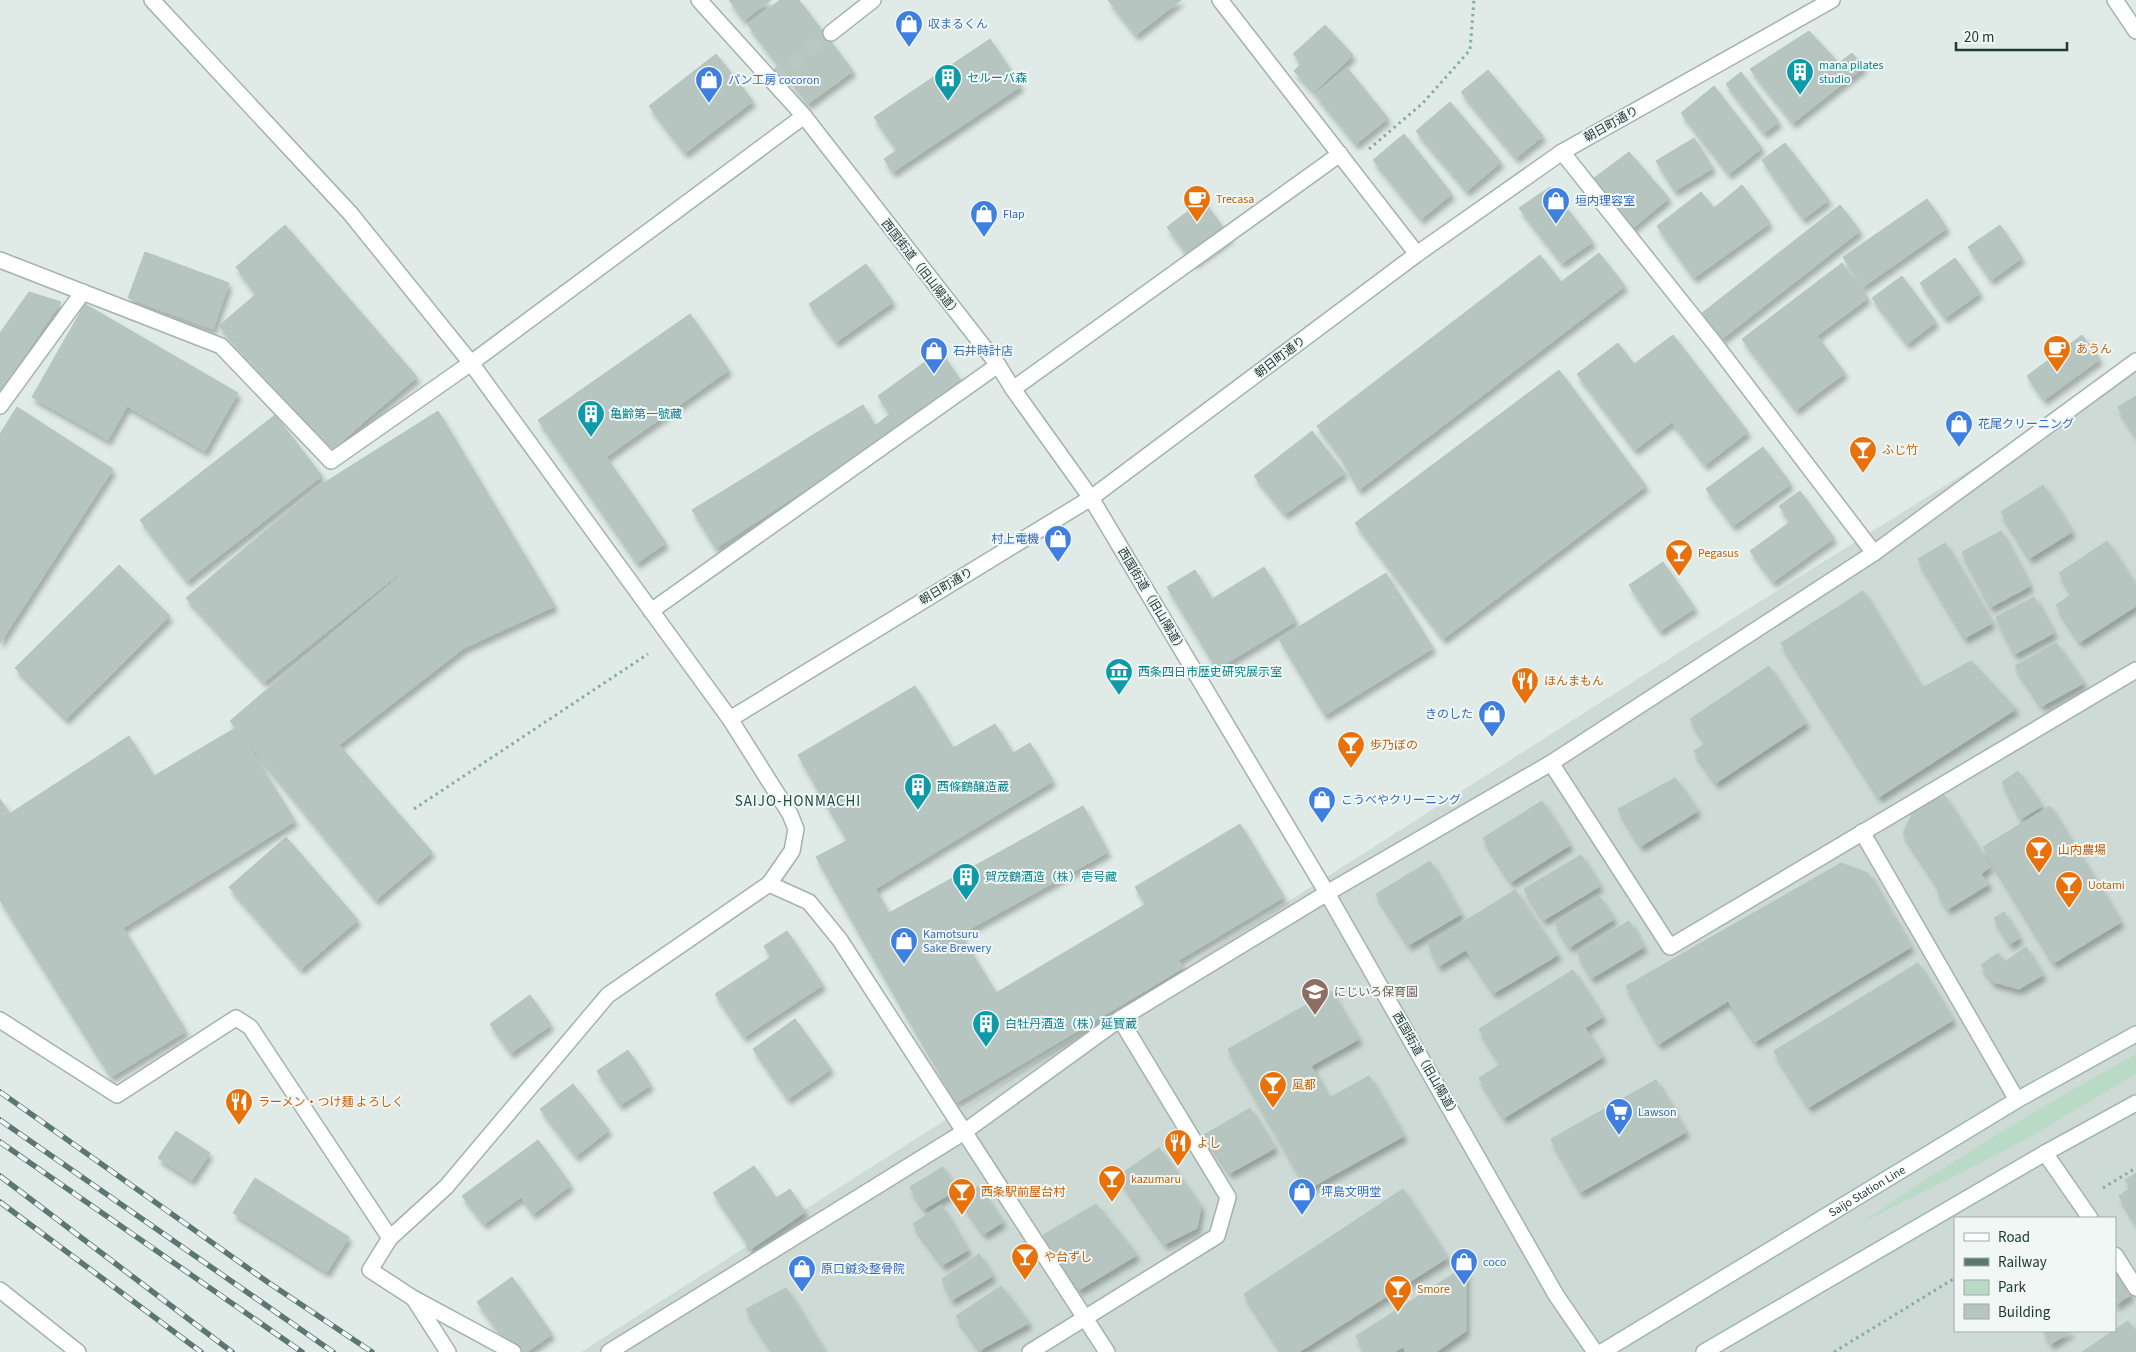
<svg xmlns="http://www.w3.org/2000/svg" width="2136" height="1352" viewBox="0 0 2136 1352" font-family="'Source Sans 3','Noto Sans JP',sans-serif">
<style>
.built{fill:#cedad6;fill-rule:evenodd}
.green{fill:#b9dbc6}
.building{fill:#b6c5c0;stroke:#b3c4bf;filter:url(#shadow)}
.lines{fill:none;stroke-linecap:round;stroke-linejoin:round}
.minor-tunnel{stroke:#bac8c4;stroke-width:15;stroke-dasharray:15 8;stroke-linecap:butt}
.service-casing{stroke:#a3b2ae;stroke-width:18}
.minor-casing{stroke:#a3b2ae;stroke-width:18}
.tertiary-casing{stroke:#a3b2ae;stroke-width:18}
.secondary-casing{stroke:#9fb6b0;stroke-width:18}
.path{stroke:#81ada4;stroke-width:3;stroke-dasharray:2.5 4;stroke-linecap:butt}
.service{stroke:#fff;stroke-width:15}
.minor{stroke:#fff;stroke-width:15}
.tertiary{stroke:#fff;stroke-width:15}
.secondary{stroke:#fff;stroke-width:15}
.rail-casing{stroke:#5c7672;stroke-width:5.5}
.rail{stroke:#f0f7f5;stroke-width:4;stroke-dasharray:11;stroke-linecap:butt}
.labels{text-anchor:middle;stroke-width:4;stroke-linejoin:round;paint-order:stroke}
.shop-label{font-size:12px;fill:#366cbe;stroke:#f0f7f5;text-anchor:start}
.culture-label{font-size:12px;fill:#0d838f;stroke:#f0f7f5;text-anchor:start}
.street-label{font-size:12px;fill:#213a36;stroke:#f0f7f5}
.food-label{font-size:12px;fill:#c56008;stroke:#f0f7f5;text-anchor:start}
.education-label{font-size:12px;fill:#785e54;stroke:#f0f7f5;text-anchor:start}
.quarter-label{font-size:15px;letter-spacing:1px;fill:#1e4c46;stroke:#f0f7f5}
</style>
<defs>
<filter id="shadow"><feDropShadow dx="3" dy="5.5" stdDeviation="2.5" flood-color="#0004"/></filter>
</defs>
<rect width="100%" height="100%" fill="#e0ebe7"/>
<!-- built -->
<path class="built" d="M2136,366V1352H581L1705,636ZM1955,1218H2115V1331H1955Z"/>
<!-- green -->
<path class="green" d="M2136,1054V1074L2025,1140L1860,1224C1949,1162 2041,1107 2136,1054Z"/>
<!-- building -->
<g class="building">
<path d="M729,0H771L744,20Z"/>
<path d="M780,0H799L853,71L808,104L748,25Z"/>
<path d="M1108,0H1181L1136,35Z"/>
<path d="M1325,25L1353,55L1314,92L1294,71L1302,63L1293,54Z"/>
<path d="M1809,31L1839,63L1852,53L1864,67L1793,123L1750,69Z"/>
<path d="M990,39L1021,86L893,172L884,159L897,150L874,117Z"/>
<path d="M716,54L753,101L685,153L649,106Z"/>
<path d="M1347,68L1388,118L1356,144L1315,94Z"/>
<path d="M1488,70L1543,136L1516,158L1461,92Z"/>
<path d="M1741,72L1779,122L1764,133L1726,84Z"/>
<path d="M1714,86L1762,148L1729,174L1681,113Z"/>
<path d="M1450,102L1501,162L1467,191L1416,131Z"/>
<path d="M1404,134L1452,194L1421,219L1373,160Z"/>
<path d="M1694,138L1713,168L1675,191L1656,161Z"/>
<path d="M1785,143L1829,200L1803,219L1762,160Z"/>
<path d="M1629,152L1669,198L1629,231L1590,181Z"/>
<path d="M1742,185L1770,223L1694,278L1657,226L1701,192L1714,208Z"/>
<path d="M1550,187L1593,242L1562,263L1519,208Z"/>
<path d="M1927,199L1947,228L1863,287L1843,257Z"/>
<path d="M1203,200L1230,237L1194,263L1167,227Z"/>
<path d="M1840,205L1860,231L1722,339L1702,313Z"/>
<path d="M285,225L417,377L367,419L256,294L236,267Z"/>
<path d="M2000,225L2022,258L1991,280L1968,247Z"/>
<path d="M145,252L229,283L213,329L128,298Z"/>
<path d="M1599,253L1625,286L1359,490L1340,456L1317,426L1540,255L1561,282Z"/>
<path d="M1955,258L1980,293L1945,318L1920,283Z"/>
<path d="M1842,263L1868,298L1817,336L1845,373L1796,410L1742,339Z"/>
<path d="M866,264L893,302L836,342L809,304Z"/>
<path d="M1902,276L1936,322L1907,344L1872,298Z"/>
<path d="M29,292L61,302L0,391V333Z"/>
<path d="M256,294L367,419L330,452L219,326Z"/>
<path d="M85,304L238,393L205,451L127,406L108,440L32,397Z"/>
<path d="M690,314L729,370L606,457L666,543L637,563L538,420Z"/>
<path d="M1673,335L1748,432L1705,465L1672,422L1635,450L1577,374L1618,343L1634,364Z"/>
<path d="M2082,335L2100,359L2044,400L2027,376Z"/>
<path d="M940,351L964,385L884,441L875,426L890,414L878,396Z"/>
<path d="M1559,370L1646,486L1443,639L1355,523Z"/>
<path d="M2136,396V436L2118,407Z"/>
<path d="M863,405L884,441L838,468L816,433Z"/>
<path d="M17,407L113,469L0,643V434Z"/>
<path d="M438,411L555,606L464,648L409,568L395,577L316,488Z"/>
<path d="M275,415L322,476L187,581L140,520Z"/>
<path d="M1312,431L1345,473L1285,514L1254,476Z"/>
<path d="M816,433L838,468L782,505L759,469Z"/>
<path d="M1763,447L1791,484L1733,526L1706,489Z"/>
<path d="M759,469L782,505L716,548L692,510Z"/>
<path d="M2043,485L2072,532L2030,558L2001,512Z"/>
<path d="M316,488L395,577L264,682L186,598Z"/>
<path d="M1800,491L1834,538L1773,582L1750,551L1790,522L1779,506Z"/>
<path d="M2001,531L2030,586L1991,607L1962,552Z"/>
<path d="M2107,541L2136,586V606L2080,642L2056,605L2072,594L2059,573Z"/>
<path d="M1945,543L1992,623L1965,638L1918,559Z"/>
<path d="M1663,562L1695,608L1660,631L1629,585Z"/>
<path d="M119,565L170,616L66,719L15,668Z"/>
<path d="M1264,567L1296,621L1217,669L1167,587L1195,570L1212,599Z"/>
<path d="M409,568L464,648L339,745L432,852L376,900L230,721Z"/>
<path d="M1386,573L1433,648L1325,715L1279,639Z"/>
<path d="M1863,591L1922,688L1971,661L2016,709L1879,797L1781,643Z"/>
<path d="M2034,597L2054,633L2015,654L1996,617Z"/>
<path d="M2056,643L2084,683L2042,706L2015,666Z"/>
<path d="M1769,666L1806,723L1716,783L1694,751L1706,743L1690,719Z"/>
<path d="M915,686L953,748L995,724L1013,753L1030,743L1053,781L875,889L798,755Z"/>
<path d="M237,727L295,821L123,928L186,1031L111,1077L0,900V875L154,776Z"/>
<path d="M129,736L154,776L0,875V820Z"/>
<path d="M2018,771L2042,806L2021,819L2002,782Z"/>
<path d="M1675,778L1698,811L1641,846L1618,809Z"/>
<path d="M1944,795L1990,867L1981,874L1989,884L1948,909L1937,891L1940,889L1903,833L1913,812Z"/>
<path d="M0,799L10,814L0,820Z"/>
<path d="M1542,801L1570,845L1511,882L1483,838Z"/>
<path d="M1083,806L1108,852L884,977L816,857L848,840L889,913Z"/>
<path d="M2050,806L2121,922L2054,963L1983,847Z"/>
<path d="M1240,824L1284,897L1179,960L1135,887Z"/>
<path d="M286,837L358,920L301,969L229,887Z"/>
<path d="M1581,855L1600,886L1544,920L1524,889Z"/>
<path d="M1430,861L1461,914L1409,945L1376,894Z"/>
<path d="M1841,863L1868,873L1911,947L1755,1042L1728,1001L1659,1044L1626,986Z"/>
<path d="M1515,890L1558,955L1494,993L1466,950L1439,966L1428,944Z"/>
<path d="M1599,896L1614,919L1570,947L1555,923Z"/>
<path d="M1146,904L1183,968L956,1103L884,977L961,935L996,993Z"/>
<path d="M2004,912L2020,938L2010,944L1994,918Z"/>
<path d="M1629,921L1644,947L1592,978L1577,952Z"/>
<path d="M787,931L823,985L744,1037L715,994L771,957L764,946Z"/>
<path d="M2026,947L2043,975L2019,989L1993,982L1981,965L1998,953L2005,962Z"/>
<path d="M1918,963L1953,1020L1809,1107L1774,1051Z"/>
<path d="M1573,970L1603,1017L1585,1028L1603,1057L1504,1118L1479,1078L1501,1064L1479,1029Z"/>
<path d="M1331,991L1359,1039L1311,1066L1329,1098L1369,1076L1404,1136L1308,1189L1228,1049Z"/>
<path d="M530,995L551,1025L511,1053L490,1024Z"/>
<path d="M795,1019L831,1069L788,1099L753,1049Z"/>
<path d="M628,1050L651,1085L620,1105L597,1071Z"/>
<path d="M1656,1080L1686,1132L1581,1192L1551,1139Z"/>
<path d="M573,1084L609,1130L576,1156L540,1109Z"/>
<path d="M1250,1108L1275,1148L1230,1173L1204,1135Z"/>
<path d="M176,1131L210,1153L192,1180L158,1158Z"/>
<path d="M538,1140L571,1185L533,1214L521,1197L484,1224L462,1196Z"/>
<path d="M1159,1148L1201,1206L1197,1228L1165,1244L1118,1176Z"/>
<path d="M754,1166L776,1198L790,1189L805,1212L751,1249L713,1193Z"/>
<path d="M943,1167L957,1190L924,1209L910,1187Z"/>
<path d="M2136,1173V1223L2119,1196L2131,1188L2125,1180Z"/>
<path d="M255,1178L349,1237L327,1272L233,1213Z"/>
<path d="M979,1186L1003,1222L984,1234L960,1199Z"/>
<path d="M1403,1189L1447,1258L1299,1352H1282L1244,1294Z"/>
<path d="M1096,1204L1137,1255L1079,1290L1043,1235Z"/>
<path d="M941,1205L968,1250L943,1265L913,1224Z"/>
<path d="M979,1254L993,1276L952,1300L942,1279Z"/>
<path d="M1466,1266V1331L1436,1352H1406L1403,1347L1394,1352H1365L1356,1336Z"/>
<path d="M2115,1269L2131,1295L2115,1305Z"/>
<path d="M512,1277L552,1334L527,1352H513L477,1302Z"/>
<path d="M1001,1286L1029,1323L980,1350L956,1316Z"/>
<path d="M786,1288L825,1352H773L746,1309Z"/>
<path d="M2128,1321L2136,1332V1352H2082Z"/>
<path d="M2043,1331H2072L2051,1344Z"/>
</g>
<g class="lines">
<!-- minor-tunnel -->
<path class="minor-tunnel" d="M772,80L831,33"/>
<defs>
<g id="service">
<path d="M471,363L804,116"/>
<path d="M1013,389L1340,154"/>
<path d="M651,611L998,365"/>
</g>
<g id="minor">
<path d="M152,0L350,213L471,363L730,719L790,814L796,829L792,851L769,884L608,995L446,1187L390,1238L370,1270L413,1298L513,1352"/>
<path d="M1220,0L1417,254"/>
<path d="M2115,0L2136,31"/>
<path d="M831,33L873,0"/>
<path d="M1562,152L1715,344L1874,553"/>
<path d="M0,260L221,346L331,461L471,363"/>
<path d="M0,406L83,292"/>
<path d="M730,719L1091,498L1417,254L1562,152L1832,0"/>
<path d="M1551,763L1670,947L2136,670"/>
<path d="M1862,832L2017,1100"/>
<path d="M769,884L809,902L840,940L1107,1352"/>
<path d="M0,1020L117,1095L236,1018L250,1027L390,1238"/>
<path d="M2045,1153L2090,1218"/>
<path d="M2115,1255L2136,1288"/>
<path d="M0,1290L78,1352"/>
<path d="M414,1299L448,1352"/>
<path d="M609,1352L964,1132L1120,1019L1327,893L1551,763L1874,553L2136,361"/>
<path d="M1030,1352L1217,1236L1228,1197L1120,1019"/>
</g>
<path id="tertiary" d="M699,0L804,116L998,365L1013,389L1091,498L1327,893L1556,1295L1595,1352"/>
<g id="secondary">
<path id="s1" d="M1602,1352L2017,1100L2136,1034"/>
<path d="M1704,1352L2045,1153L2136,1103"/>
</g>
</defs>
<!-- service casing -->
<use href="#service" class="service-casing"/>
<!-- minor casing -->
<use href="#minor" class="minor-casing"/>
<!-- tertiary casing -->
<use href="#tertiary" class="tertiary-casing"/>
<!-- secondary casing -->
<use href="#secondary" class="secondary-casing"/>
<!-- path -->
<g class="path">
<path d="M1369,149L1423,103L1470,50L1474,0"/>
<path d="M414,809L648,654"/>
<path d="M2103,1188L2136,1168"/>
<path d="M1834,1352L1955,1278"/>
</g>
<!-- service -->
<use href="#service" class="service"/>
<!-- minor -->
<use href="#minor" class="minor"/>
<!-- tertiary -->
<use href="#tertiary" class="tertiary"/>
<!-- secondary -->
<use href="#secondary" class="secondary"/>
<defs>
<g id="rail">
<path d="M0,1092L269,1283L372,1352"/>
<path d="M0,1120L333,1352"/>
<path d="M0,1142L302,1352"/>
<path d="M0,1176L232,1352"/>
<path d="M0,1202L201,1352"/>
</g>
</defs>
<!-- rail casing -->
<use href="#rail" class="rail-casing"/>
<!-- rail -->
<use href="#rail" class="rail"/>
</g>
<!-- icons -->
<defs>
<symbol id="shop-pin" viewBox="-11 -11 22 30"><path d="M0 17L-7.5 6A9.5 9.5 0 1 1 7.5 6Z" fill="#3f7fe0" stroke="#f0f7f5"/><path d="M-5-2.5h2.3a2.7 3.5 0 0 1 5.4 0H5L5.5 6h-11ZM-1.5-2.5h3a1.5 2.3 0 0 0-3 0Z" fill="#fff"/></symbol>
<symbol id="building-pin" viewBox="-11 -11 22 30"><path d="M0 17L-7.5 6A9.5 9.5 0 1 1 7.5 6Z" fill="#0f9aa8" stroke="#f0f7f5"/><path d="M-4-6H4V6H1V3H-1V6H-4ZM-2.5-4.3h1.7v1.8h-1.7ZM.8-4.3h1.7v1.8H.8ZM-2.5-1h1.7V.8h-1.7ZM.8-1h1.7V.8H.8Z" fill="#fff"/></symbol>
<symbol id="cafe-pin" viewBox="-11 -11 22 30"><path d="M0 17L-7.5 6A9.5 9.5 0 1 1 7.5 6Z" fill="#e8710a" stroke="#f0f7f5"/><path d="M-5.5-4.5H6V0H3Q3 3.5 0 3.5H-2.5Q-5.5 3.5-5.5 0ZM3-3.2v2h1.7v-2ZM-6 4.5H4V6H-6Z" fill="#fff"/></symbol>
<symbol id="bar-pin" viewBox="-11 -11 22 30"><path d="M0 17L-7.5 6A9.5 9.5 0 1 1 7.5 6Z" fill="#e8710a" stroke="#f0f7f5"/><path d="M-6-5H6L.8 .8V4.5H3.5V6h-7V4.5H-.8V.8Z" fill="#fff"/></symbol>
<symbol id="museum-pin" viewBox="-11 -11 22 30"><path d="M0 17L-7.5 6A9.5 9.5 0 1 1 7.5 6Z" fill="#0f9aa8" stroke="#f0f7f5"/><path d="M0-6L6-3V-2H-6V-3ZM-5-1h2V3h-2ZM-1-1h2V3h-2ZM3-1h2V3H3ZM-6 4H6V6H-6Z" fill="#fff"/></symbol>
<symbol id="restaurant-pin" viewBox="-11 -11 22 30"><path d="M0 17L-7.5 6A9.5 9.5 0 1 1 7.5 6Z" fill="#e8710a" stroke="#f0f7f5"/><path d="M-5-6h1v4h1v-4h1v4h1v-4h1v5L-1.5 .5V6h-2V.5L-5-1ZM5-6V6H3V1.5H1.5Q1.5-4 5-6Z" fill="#fff"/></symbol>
<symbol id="school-pin" viewBox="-11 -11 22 30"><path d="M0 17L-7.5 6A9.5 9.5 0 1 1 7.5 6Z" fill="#8d6e63" stroke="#f0f7f5"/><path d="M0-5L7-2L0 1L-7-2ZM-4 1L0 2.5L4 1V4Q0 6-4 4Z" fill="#fff"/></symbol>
<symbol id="supermarket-pin" viewBox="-11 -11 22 30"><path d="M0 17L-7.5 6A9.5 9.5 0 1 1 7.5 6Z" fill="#3f7fe0" stroke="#f0f7f5"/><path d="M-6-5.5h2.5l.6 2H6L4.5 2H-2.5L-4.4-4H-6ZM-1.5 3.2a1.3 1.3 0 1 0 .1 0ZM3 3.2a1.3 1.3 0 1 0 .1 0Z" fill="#fff"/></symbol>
</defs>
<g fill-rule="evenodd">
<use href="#shop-pin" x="893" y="8" width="32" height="43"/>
<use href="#building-pin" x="1784" y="56" width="32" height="43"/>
<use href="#building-pin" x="932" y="62" width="32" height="43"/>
<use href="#shop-pin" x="693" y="64" width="32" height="43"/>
<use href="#cafe-pin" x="1181" y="183" width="32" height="43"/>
<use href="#shop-pin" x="1540" y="185" width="32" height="43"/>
<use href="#shop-pin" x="968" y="198" width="32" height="43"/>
<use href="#cafe-pin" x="2041" y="333" width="32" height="43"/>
<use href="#shop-pin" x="918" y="335" width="32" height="43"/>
<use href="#building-pin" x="575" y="398" width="32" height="43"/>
<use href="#shop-pin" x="1943" y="408" width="32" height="43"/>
<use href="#bar-pin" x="1847" y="434" width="32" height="43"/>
<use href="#shop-pin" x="1042" y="523" width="32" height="43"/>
<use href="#bar-pin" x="1663" y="537" width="32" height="43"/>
<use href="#museum-pin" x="1103" y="656" width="32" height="43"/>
<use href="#restaurant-pin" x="1509" y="665" width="32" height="43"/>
<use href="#shop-pin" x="1476" y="698" width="32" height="43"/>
<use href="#bar-pin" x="1335" y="729" width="32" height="43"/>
<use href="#building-pin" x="902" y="771" width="32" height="43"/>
<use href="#shop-pin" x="1306" y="784" width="32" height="43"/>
<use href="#bar-pin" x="2023" y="834" width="32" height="43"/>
<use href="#building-pin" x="950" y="861" width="32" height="43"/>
<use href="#bar-pin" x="2053" y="869" width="32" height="43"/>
<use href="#shop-pin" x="888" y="925" width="32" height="43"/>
<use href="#school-pin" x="1299" y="976" width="32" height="43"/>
<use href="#building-pin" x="970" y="1008" width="32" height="43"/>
<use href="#bar-pin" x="1257" y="1069" width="32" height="43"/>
<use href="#restaurant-pin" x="223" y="1086" width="32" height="43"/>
<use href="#supermarket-pin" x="1603" y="1096" width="32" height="43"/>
<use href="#restaurant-pin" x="1162" y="1127" width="32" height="43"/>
<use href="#bar-pin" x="1096" y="1163" width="32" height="43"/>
<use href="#bar-pin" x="946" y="1176" width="32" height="43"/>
<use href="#shop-pin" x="1286" y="1176" width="32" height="43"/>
<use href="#bar-pin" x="1009" y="1241" width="32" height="43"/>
<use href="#shop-pin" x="1448" y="1246" width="32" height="43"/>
<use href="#shop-pin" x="786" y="1253" width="32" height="43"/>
<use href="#bar-pin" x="1382" y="1273" width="32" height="43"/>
</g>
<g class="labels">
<!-- shop labels -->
<g class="shop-label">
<text x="928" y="28">収まるくん</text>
<text x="728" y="84">パン工房 cocoron</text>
<text x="1575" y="205">垣内理容室</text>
<text x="1003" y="218">Flap</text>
<text x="953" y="355">石井時計店</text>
<text x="1978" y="428">花尾クリーニング</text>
<text x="1039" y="543" text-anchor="end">村上電機</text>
<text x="1473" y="718" text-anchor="end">きのした</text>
<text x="1341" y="804">こうべやクリーニング</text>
<text x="923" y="938">Kamotsuru<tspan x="923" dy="14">Sake Brewery</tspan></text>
<text x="1638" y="1116">Lawson</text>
<text x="1321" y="1196">坪島文明堂</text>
<text x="1483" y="1266">coco</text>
<text x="821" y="1273">原口鍼灸整骨院</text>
</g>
<!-- culture labels -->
<g class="culture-label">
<text x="1819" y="69">mana pilates<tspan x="1819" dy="14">studio</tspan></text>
<text x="967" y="82">セルーバ森</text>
<text x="610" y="418">亀齢第一號藏</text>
<text x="1138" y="676">西条四日市歴史研究展示室</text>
<text x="937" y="791">西條鶴醸造蔵</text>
<text x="985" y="881">賀茂鶴酒造（株）壱号藏</text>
<text x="1005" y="1028">白牡丹酒造（株）延寳蔵</text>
</g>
<!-- street labels -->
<g class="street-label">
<text transform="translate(1611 124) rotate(-29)" y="4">朝日町通り</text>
<text transform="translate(921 268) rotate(52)" y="4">西国街道（旧山陽道）</text>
<text transform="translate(1280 357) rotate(-37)" y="4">朝日町通り</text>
<text transform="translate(946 586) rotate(-31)" y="4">朝日町通り</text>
<text transform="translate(1152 600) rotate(59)" y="4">西国街道（旧山陽道）</text>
<text transform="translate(1426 1065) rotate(60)" y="4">西国街道（旧山陽道）</text>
<text dy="4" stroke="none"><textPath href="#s1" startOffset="310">Saijo Station Line</textPath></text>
</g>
<!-- food labels -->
<g class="food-label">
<text x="1216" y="203">Trecasa</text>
<text x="2076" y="353">あうん</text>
<text x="1882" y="454">ふじ竹</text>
<text x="1698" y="557">Pegasus</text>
<text x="1544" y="685">ほんまもん</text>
<text x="1370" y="749">歩乃ぼの</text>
<text x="2058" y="854">山内農場</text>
<text x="2088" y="889">Uotami</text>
<text x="1292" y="1089">風都</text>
<text x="258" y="1106">ラーメン・つけ麺 よろしく</text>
<text x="1197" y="1147">よし</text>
<text x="1131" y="1183">kazumaru</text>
<text x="981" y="1196">西条駅前屋台村</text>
<text x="1044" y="1261">や台ずし</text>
<text x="1417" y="1293">Smore</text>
</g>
<!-- education labels -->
<g class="education-label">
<text x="1334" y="996">にじいろ保育園</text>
</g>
<!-- quarter labels -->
<g class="quarter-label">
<text x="798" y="806">SAIJO-HONMACHI</text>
</g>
</g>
<!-- legend -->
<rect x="1954" y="1217" width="162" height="115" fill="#f0f7f5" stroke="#9daba9"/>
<rect x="1964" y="1233" width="25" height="8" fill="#ffffff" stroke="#9daba9"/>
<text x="1998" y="1242" font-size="15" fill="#213a36">Road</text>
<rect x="1964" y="1258" width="25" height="8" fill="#5c7672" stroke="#9daba9"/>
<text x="1998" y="1267" font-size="15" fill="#213a36">Railway</text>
<rect x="1964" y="1280" width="25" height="15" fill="#b9dbc6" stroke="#9daba9"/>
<text x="1998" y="1292" font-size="15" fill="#213a36">Park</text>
<rect x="1964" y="1304" width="25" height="15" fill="#b6c5c0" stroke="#9daba9"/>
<text x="1998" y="1317" font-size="15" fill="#213a36">Building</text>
<!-- scale -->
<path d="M1956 42v8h111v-8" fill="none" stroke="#213a36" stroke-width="2.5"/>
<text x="1964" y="42" font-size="15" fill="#213a36" stroke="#f0f7f5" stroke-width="4" paint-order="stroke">20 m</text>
</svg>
